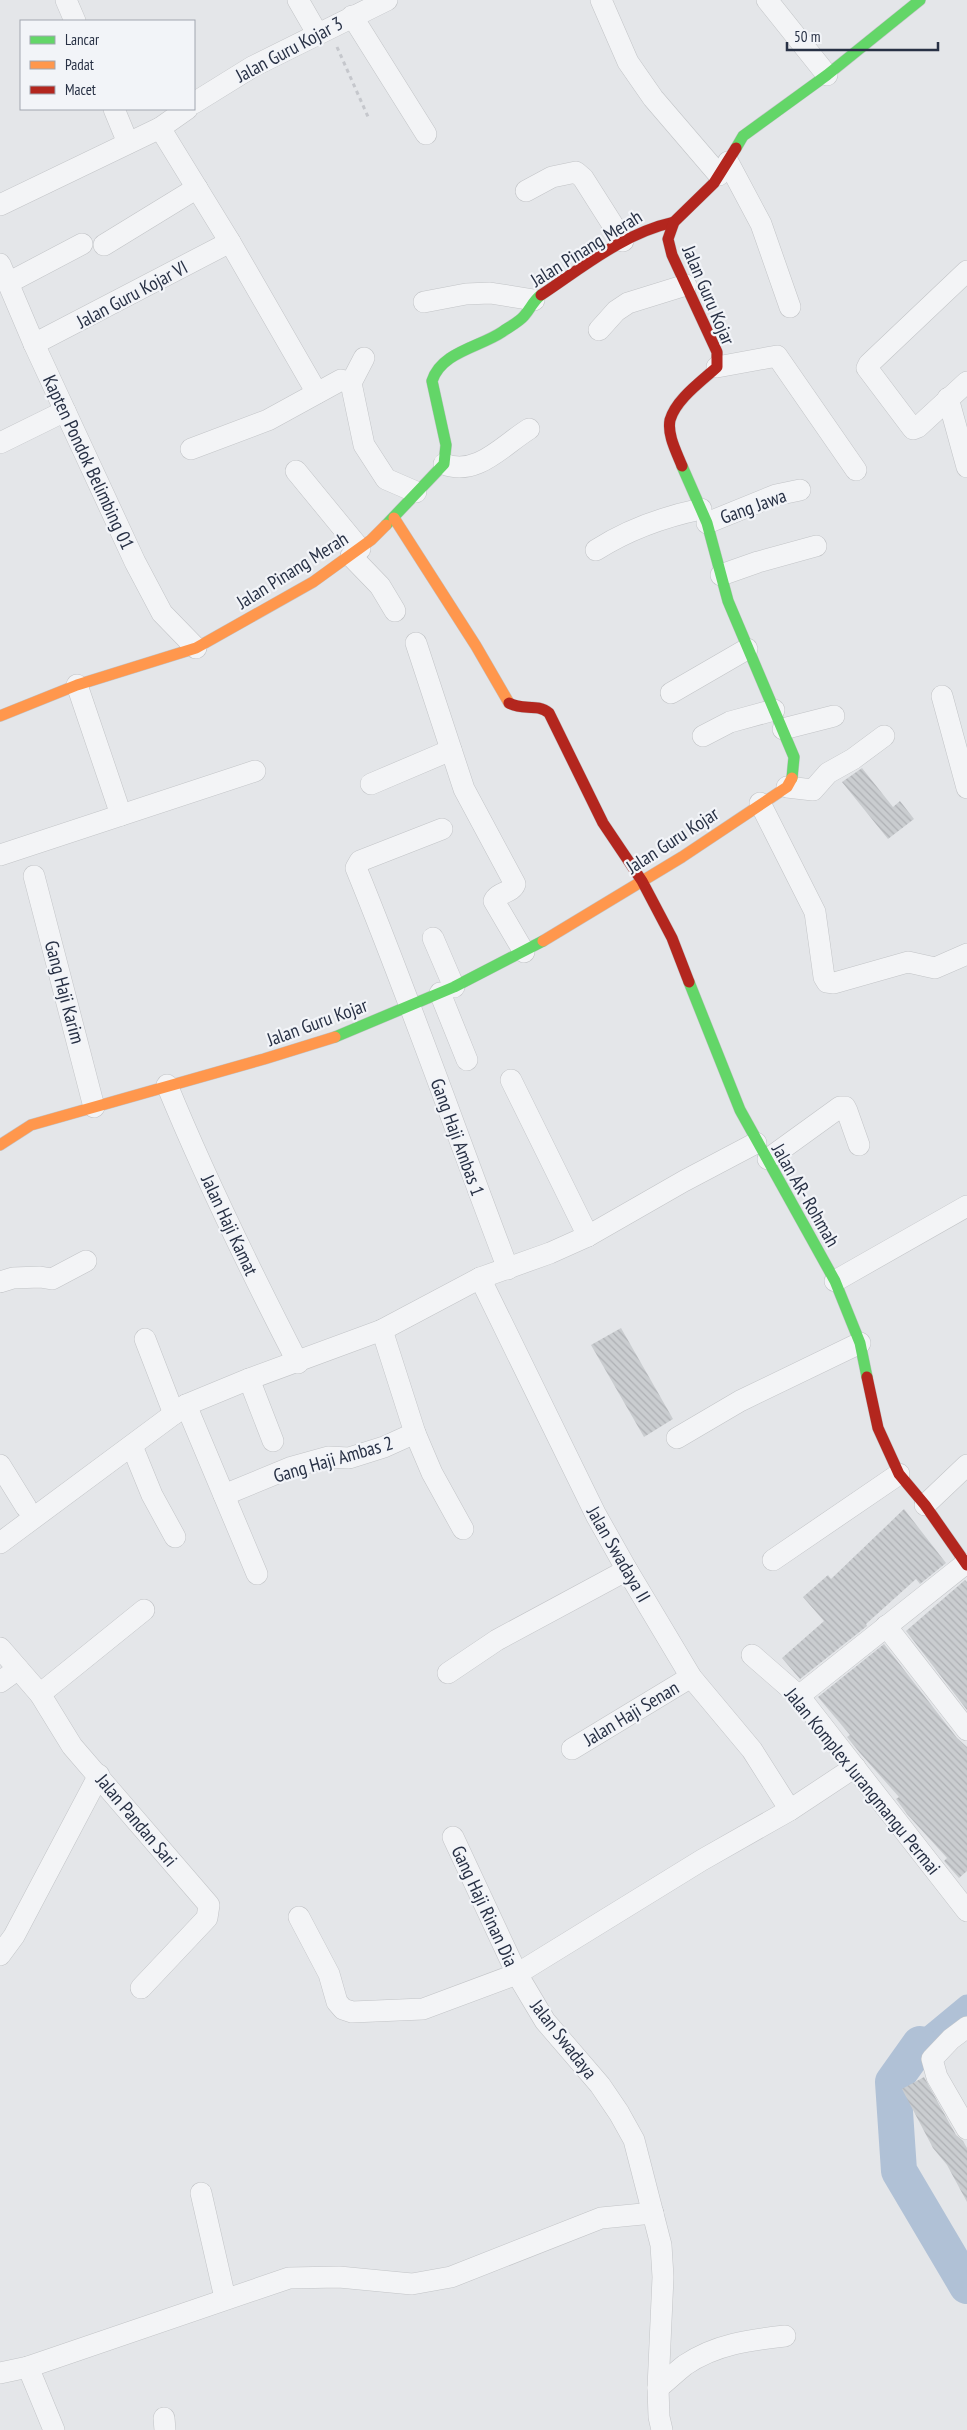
<svg xmlns="http://www.w3.org/2000/svg" width="967" height="2430" viewBox="0 0 967 2430" font-family="'PT Sans Narrow',sans-serif">
<style>
.lines{fill:none;stroke-linecap:round;stroke-linejoin:round}
.canal{stroke:#b0c1d6;stroke-width:21}
.river{stroke:#b0c1d6;stroke-width:36}
.building{fill:url(#building-back-hatch)}
.street-casing{stroke:#c2c4c7;stroke-width:22}
.fast-casing{stroke:#c2c4c7;stroke-width:12}
.slow-casing{stroke:#c2c4c7;stroke-width:12}
.jam-casing{stroke:#c2c4c7;stroke-width:12}
.path{stroke:#c5c7cc;stroke-width:3;stroke-dasharray:4 4;stroke-linecap:butt}
.street{stroke:#f3f4f6;stroke-width:21}
.fast{stroke:#63d668;stroke-width:11}
.slow{stroke:#ff974d;stroke-width:11}
.jam{stroke:#b3261e;stroke-width:11}
.labels{text-anchor:middle;stroke-width:4.5;stroke-linejoin:round;paint-order:stroke}
.street-label{font-size:19px;fill:#283145;stroke:#f2f4f8}
</style>
<defs>
<pattern id="building-back-hatch" width="6" height="6" patternUnits="userSpaceOnUse" patternTransform="scale(1.25)"><rect width="6" height="6" fill="#cacdd0"/><path d="M-1 5l2 2M0 0l6 6M5-1l2 2" fill="none" stroke="#aeb0b4"/></pattern>
</defs>
<rect width="100%" height="100%" fill="#e4e6e9"/>
<g class="lines">
<!-- canal -->
<path class="canal" d="M920,2044L967,2005"/>
<!-- river -->
<path class="river" d="M920,2044L893,2082L899,2171L967,2286"/>
</g>
<!-- building -->
<g class="building">
<path d="M862,768L893,807L900,801L914,819L888,839L842,782Z"/>
<path d="M621,1328L673,1419L644,1437L591,1345Z"/>
<path d="M904,1509L946,1563L920,1584L916,1579L866,1624L867,1626L800,1679L782,1658L824,1621L803,1597L828,1575L831,1579Z"/>
<path d="M965,1580L967,1582V1710L906,1631Z"/>
<path d="M884,1644L957,1738L967,1747V1871L959,1878L944,1861L947,1858L907,1814L896,1799L899,1797L860,1753L847,1737L850,1735L818,1697Z"/>
<path d="M924,2077L956,2135L963,2141L967,2148V2202L947,2165L933,2148L902,2089Z"/>
</g>
<g class="lines">
<defs>
<g id="street">
<path d="M66,0L75,21"/>
<path d="M298,0L317,33"/>
<path d="M601,0L628,62L653,98L719,175"/>
<path d="M767,0L827,75"/>
<path d="M352,16L426,134"/>
<path d="M194,103L252,67L387,0"/>
<path d="M114,109L128,143"/>
<path d="M160,128L230,242L317,393"/>
<path d="M728,162L761,224L790,307"/>
<path d="M526,191L552,177L576,172L583,178L623,241"/>
<path d="M0,205L160,128L187,109"/>
<path d="M104,245L197,188"/>
<path d="M0,264L34,344L135,562L162,613L196,648"/>
<path d="M967,271L869,364L867,368L913,429L918,427L967,382"/>
<path d="M8,283L82,244"/>
<path d="M424,302L466,294L490,293L534,300"/>
<path d="M599,330L616,311L628,303L686,285"/>
<path d="M34,344L230,242"/>
<path d="M364,358L351,383L364,445L386,479L416,492"/>
<path d="M717,367L777,356L856,470"/>
<path d="M948,398L967,467"/>
<path d="M0,443L65,411"/>
<path d="M191,449L268,420L341,380L351,383"/>
<path d="M444,464C477,477 503,445 529,429"/>
<path d="M296,471L360,549"/>
<path d="M707,523L776,495L800,490"/>
<path d="M596,550C629,529 663,517 701,509"/>
<path d="M351,556L380,586L395,611"/>
<path d="M721,575L758,562L816,546"/>
<path d="M416,643L464,789L515,884C512,893 498,892 494,901L524,952"/>
<path d="M77,685L121,815"/>
<path d="M671,693L747,649"/>
<path d="M942,696L967,788"/>
<path d="M783,729L834,716"/>
<path d="M703,736L730,722L774,710"/>
<path d="M371,784L451,750"/>
<path d="M787,787L813,790L828,773L853,759L884,736"/>
<path d="M760,803L815,912L824,977L827,982L834,983L908,962L935,968L967,954"/>
<path d="M442,829L360,861L356,868C410,1000 457,1135 508,1269"/>
<path d="M0,855L255,771"/>
<path d="M34,876L94,1107"/>
<path d="M433,938L454,987"/>
<path d="M440,993L467,1060"/>
<path d="M511,1080L588,1236"/>
<path d="M167,1085C206,1180 251,1272 298,1363"/>
<path d="M768,1159L840,1107H845L847,1111L859,1145"/>
<path d="M480,1278L596,1515L627,1570L691,1677L752,1750L790,1810"/>
<path d="M835,1281L967,1206"/>
<path d="M0,1282L13,1278L40,1277L52,1279L86,1261"/>
<path d="M145,1339L174,1414"/>
<path d="M249,1379L273,1441"/>
<path d="M186,1405L257,1574"/>
<path d="M415,1433L432,1473L463,1529"/>
<path d="M677,1438L740,1401L860,1343"/>
<path d="M132,1446L152,1495L175,1537"/>
<path d="M0,1465L26,1507"/>
<path d="M224,1495L292,1467L328,1457L349,1458L384,1447L415,1433L382,1330"/>
<path d="M925,1505L967,1465"/>
<path d="M0,1543L186,1405L249,1379L382,1330L480,1278L550,1253L588,1236L684,1181L756,1143"/>
<path d="M773,1560L899,1474"/>
<path d="M886,1626L967,1730"/>
<path d="M0,1648L40,1694L72,1746L209,1905L207,1918L141,1988"/>
<path d="M752,1655L799,1696L967,1911"/>
<path d="M448,1673L497,1640L627,1570"/>
<path d="M0,1682L18,1669"/>
<path d="M40,1694L144,1610"/>
<path d="M799,1696L965,1564"/>
<path d="M572,1749L691,1677"/>
<path d="M453,1837L517,1974L545,2021L600,2085L619,2113L634,2140L661,2245L663,2277L658,2388L659,2417L662,2430"/>
<path d="M299,1917L329,1974L337,2002L343,2009L352,2012L423,2009L517,1974L702,1860L790,1810L855,1767"/>
<path d="M0,1955L14,1936L99,1775"/>
<path d="M967,2027L951,2039L932,2059L937,2077L967,2129"/>
<path d="M201,2193L225,2298"/>
<path d="M28,2367L54,2430"/>
<path d="M0,2373L28,2367L289,2278L339,2277L412,2284L451,2277L601,2218L653,2213"/>
<path d="M658,2388C667,2381 676,2372 685,2365C716,2344 750,2340 785,2336"/>
<path d="M164,2418L165,2430"/>
</g>
<g id="fast">
<path d="M736,148L743,136L827,75L920,0"/>
<path d="M682,466L707,523L728,601L794,757L792,778"/>
<path d="M386,525L444,464L446,445L432,381C441,352 480,347 502,332C509,327 519,322 524,316C531,308 533,301 541,295"/>
<path d="M689,982L740,1110L835,1281L860,1343L867,1377"/>
<path d="M335,1037L454,987L543,941"/>
</g>
<g id="slow">
<path d="M394,518L476,646L509,703"/>
<path d="M0,716L77,685L196,648L313,582L371,540L386,525"/>
<path d="M543,941L682,857L787,787L792,778"/>
<path d="M0,1145L31,1125L264,1059L335,1037"/>
</g>
<g id="jam">
<path d="M541,295C583,267 624,233 674,222"/>
<path d="M682,466C677,453 667,435 670,420C676,399 702,381 717,367V352L672,255L668,239L674,222L714,183L736,148"/>
<path d="M509,703C522,711 537,703 549,713L603,823L642,881L672,938L689,982"/>
<path d="M867,1377L878,1428L899,1474L925,1505L967,1565"/>
</g>
</defs>
<!-- street casing -->
<use href="#street" class="street-casing"/>
<!-- fast casing -->
<use href="#fast" class="fast-casing"/>
<!-- slow casing -->
<use href="#slow" class="slow-casing"/>
<!-- jam casing -->
<use href="#jam" class="jam-casing"/>
<!-- path -->
<path class="path" d="M337,47L369,119"/>
<!-- street -->
<use href="#street" class="street"/>
<!-- fast -->
<use href="#fast" class="fast"/>
<!-- slow -->
<use href="#slow" class="slow"/>
<!-- jam -->
<use href="#jam" class="jam"/>
</g>
<g class="labels">
<!-- street labels -->
<g class="street-label">
<text transform="translate(289 49) rotate(-28)" y="7">Jalan Guru Kojar 3</text>
<text transform="translate(586 248) rotate(-32)" y="7">Jalan Pinang Merah</text>
<text transform="translate(132 294) rotate(-28)" y="7">Jalan Guru Kojar VI</text>
<text transform="translate(709 295) rotate(67)" y="7">Jalan Guru Kojar</text>
<text transform="translate(89 462) rotate(65)" y="7">Kapten Pondok Belimbing 01</text>
<text transform="translate(753 506) rotate(-20)" y="7">Gang Jawa</text>
<text transform="translate(292 570) rotate(-32)" y="7">Jalan Pinang Merah</text>
<text transform="translate(672 840) rotate(-33)" y="7">Jalan Guru Kojar</text>
<text transform="translate(65 992) rotate(75)" y="7">Gang Haji Karim</text>
<text transform="translate(317 1022) rotate(-20)" y="7">Jalan Guru Kojar</text>
<text transform="translate(458 1137) rotate(70)" y="7">Gang Haji Ambas 1</text>
<text transform="translate(806 1195) rotate(60)" y="7">Jalan AR- Rohmah</text>
<text transform="translate(230 1225) rotate(65)" y="7">Jalan Haji Kamat</text>
<text transform="translate(333 1459) rotate(-16)" y="7">Gang Haji Ambas 2</text>
<text transform="translate(619 1554) rotate(60)" y="7">Jalan Swadaya II</text>
<text transform="translate(631 1713) rotate(-31)" y="7">Jalan Haji Senan</text>
<text transform="translate(863 1781) rotate(51)" y="7">Jalan Komplex Jurangmangu Permai</text>
<text transform="translate(137 1820) rotate(50)" y="7">Jalan Pandan Sari</text>
<text transform="translate(485 1906) rotate(65)" y="7">Gang Haji Rinan Dia</text>
<text transform="translate(564 2039) rotate(52)" y="7">Jalan Swadaya</text>
</g>
</g>
<!-- legend -->
<rect x="20" y="20" width="175" height="90" fill="#f2f4f8" stroke="#a1a6b0"/>
<rect x="30" y="36" width="25" height="8" fill="#63d668" stroke="#a1a6b0"/>
<text x="65" y="45" font-size="15" fill="#283145">Lancar</text>
<rect x="30" y="61" width="25" height="8" fill="#ff974d" stroke="#a1a6b0"/>
<text x="65" y="70" font-size="15" fill="#283145">Padat</text>
<rect x="30" y="86" width="25" height="8" fill="#b3261e" stroke="#a1a6b0"/>
<text x="65" y="95" font-size="15" fill="#283145">Macet</text>
<!-- scale -->
<path d="M787 42v8h151v-8" fill="none" stroke="#283145" stroke-width="2.5"/>
<text x="794" y="42" font-size="15" fill="#283145" stroke="#f2f4f8" stroke-width="4" paint-order="stroke">50 m</text>
</svg>
